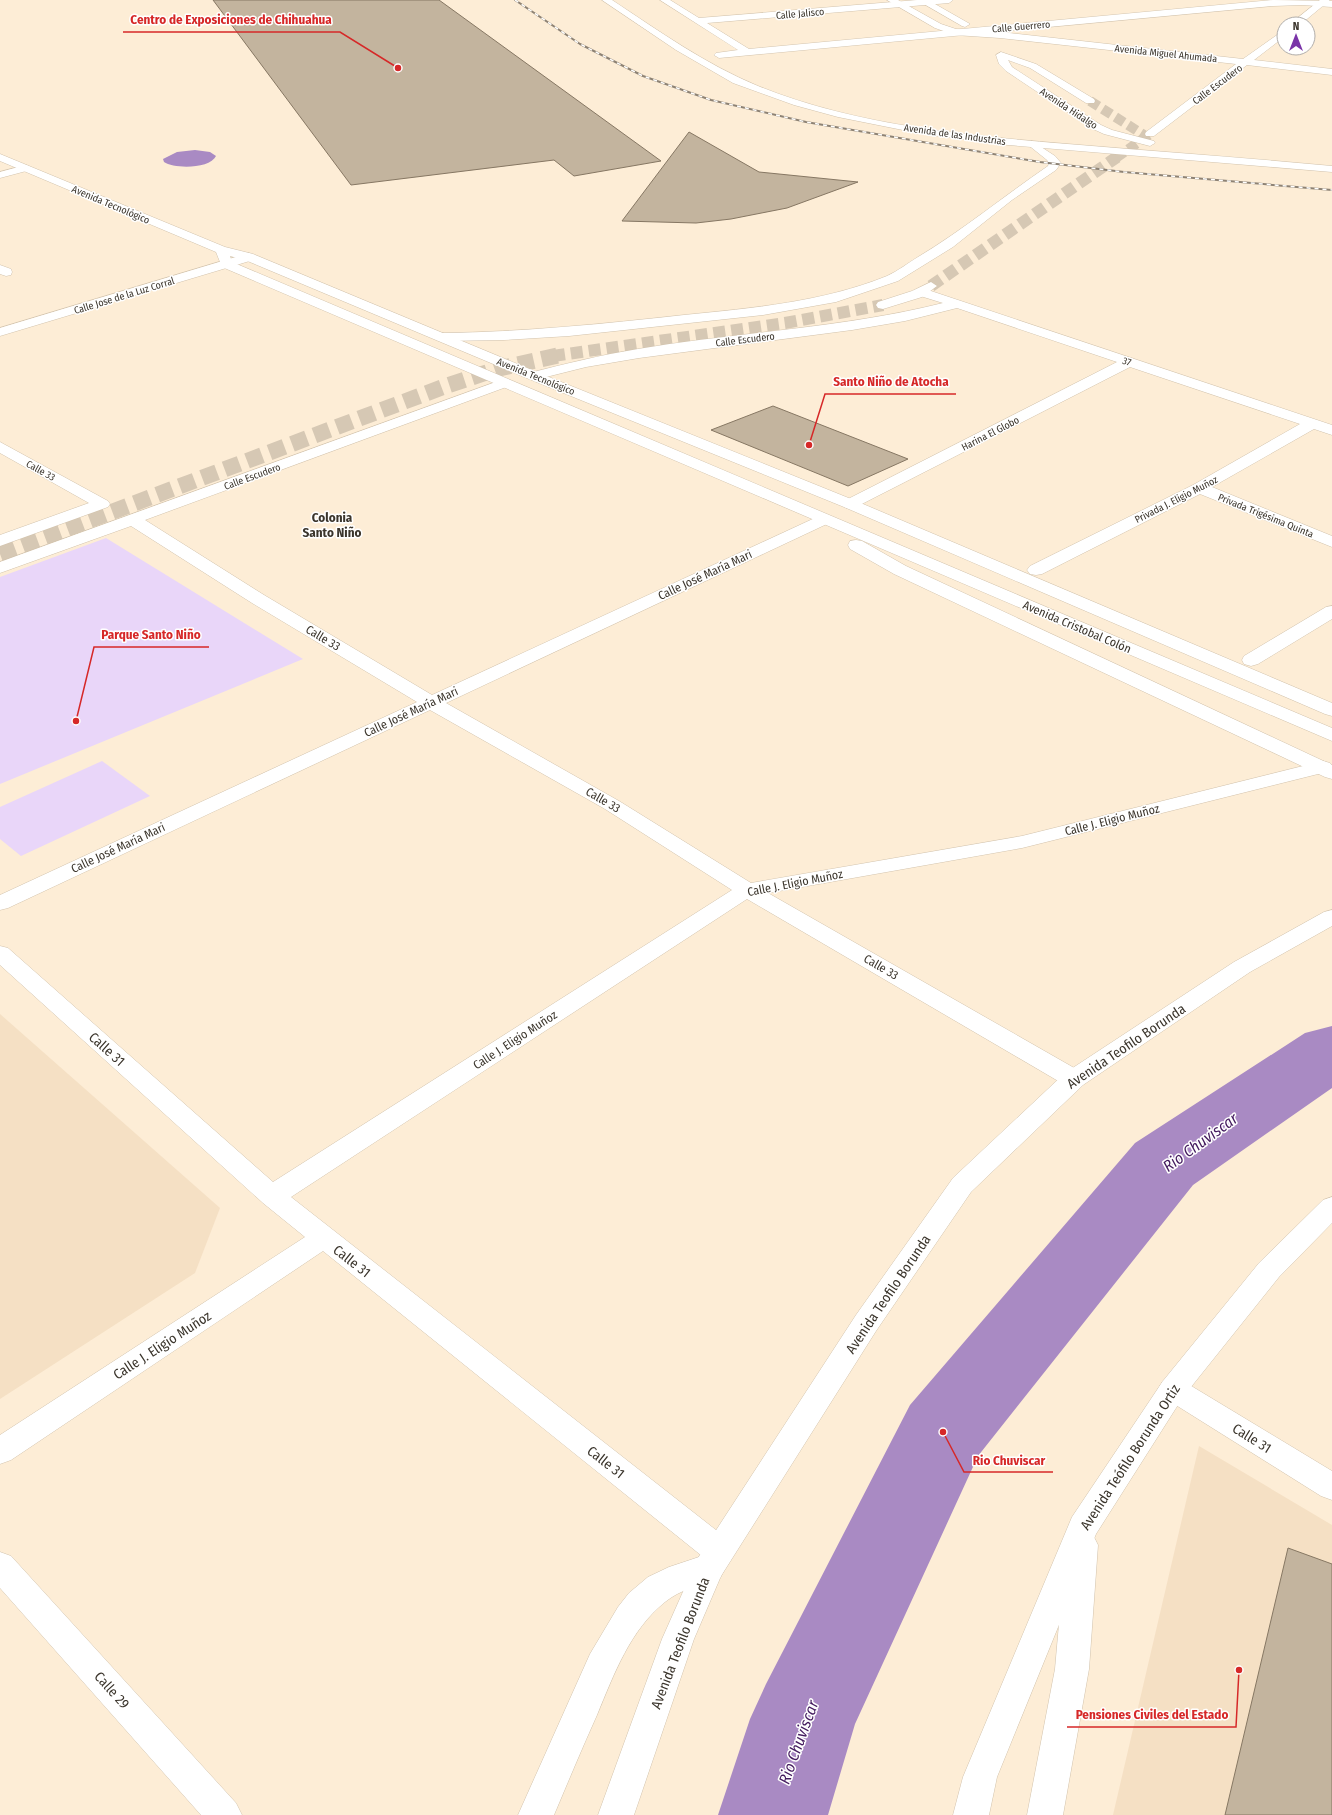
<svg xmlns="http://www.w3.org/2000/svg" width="1332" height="1815" viewBox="0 0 1332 1815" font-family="'Fira Sans Condensed',sans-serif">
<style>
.built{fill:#f5e0c4}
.green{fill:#e9d6f9}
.water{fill:#a98ac3}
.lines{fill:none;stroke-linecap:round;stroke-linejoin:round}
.river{fill:#a98ac3;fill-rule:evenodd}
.building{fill:#c3b49e;stroke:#867763}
.tertiary-tunnel-far2{stroke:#d6c8b4;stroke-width:10;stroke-dasharray:10 5;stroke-linecap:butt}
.tertiary-tunnel-far1{stroke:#d6c8b4;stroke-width:12;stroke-dasharray:12 6;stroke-linecap:butt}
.tertiary-tunnel{stroke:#d6c8b4;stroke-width:16;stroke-dasharray:16 8;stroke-linecap:butt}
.minor-casing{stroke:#d2c3ad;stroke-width:1}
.tertiary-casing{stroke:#d2c3ad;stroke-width:1}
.secondary-casing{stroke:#d2c3ad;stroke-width:1}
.primary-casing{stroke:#d2c3ad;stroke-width:1}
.minor{fill:#fff;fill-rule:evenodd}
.tertiary{fill:#fff;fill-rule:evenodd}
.secondary{fill:#fff;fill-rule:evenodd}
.primary{fill:#fff;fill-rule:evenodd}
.rail-casing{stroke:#8d8274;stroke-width:2}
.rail{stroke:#fff;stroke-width:1.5;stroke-dasharray:4;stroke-linecap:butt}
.labels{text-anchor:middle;stroke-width:3;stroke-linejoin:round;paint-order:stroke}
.far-street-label{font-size:10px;fill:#3b352c;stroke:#fff}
.street-label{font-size:12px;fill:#3b352c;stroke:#fff}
.far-district-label{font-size:13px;font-weight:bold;fill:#3b352c;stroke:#fff}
.near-street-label{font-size:14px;fill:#3b352c;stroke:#fff}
.near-water-label{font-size:16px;font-style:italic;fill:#431a5e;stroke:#fff}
.leader{fill:none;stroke:#d62828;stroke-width:1.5}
.callout-dot{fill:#d62828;stroke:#fff;stroke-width:1.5}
.callout-label{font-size:13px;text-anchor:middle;font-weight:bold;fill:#d62828;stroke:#fff;stroke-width:3;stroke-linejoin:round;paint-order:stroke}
</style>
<rect width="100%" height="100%" fill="#fdedd6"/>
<!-- built -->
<g class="built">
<path d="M0,1014L220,1208L195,1273L0,1399Z"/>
<path d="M1199,1446L1332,1525V1815H1113Z"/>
</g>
<!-- green -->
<g class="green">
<path d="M106,538L303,659L0,784V577Z"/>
<path d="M102,761L150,796L21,856L0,839V807Z"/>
</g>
<!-- water -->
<path class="water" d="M195,150L210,152L216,156C210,169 174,169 164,162L163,159L177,152Z"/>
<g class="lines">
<!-- river -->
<path class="river" d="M1332,1026V1088L1193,1185L978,1456L855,1724L828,1815H718L750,1719L766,1684L910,1405L1135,1143L1305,1033Z"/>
</g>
<!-- building -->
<g class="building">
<path d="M213,0H439L661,161L574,176L554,160L351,185Z"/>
<path d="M689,132L759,172L858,182L787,208L731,219L696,223L622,221Z"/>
<path d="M773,406L908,459L848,486L711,430Z"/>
<path d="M1288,1548L1332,1564V1815H1225Z"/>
</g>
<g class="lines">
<!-- tertiary-tunnel-far2 -->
<g class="tertiary-tunnel-far2">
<path d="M1090,101L1147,137"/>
<path d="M1116,158L1150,134"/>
</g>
<!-- tertiary-tunnel-far1 -->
<g class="tertiary-tunnel-far1">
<path d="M931,286L1117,157"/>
<path d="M553,356L785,323L883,305"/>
</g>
<!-- tertiary-tunnel -->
<path class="tertiary-tunnel" d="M0,554L443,387L497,369L560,355"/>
<defs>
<g id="minor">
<path d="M660,0H670L699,18L917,0H953L949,3L707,23L749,49L1273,0L1332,1V7L1302,5L1273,6L719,58L714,55L716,53L738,50Z"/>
<path d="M1032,141L1055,156L1061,163L1056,170L1012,200L953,247L898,281L836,302L763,315L569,336L504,340L442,341L437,340L435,337L437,334L442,333C523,332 603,324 684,315C753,308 823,302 887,276C898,271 908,263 918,257C963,230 1004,196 1048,166L1049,163L1047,160L1027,144Z"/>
<path d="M26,165L32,168L30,170L0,178V172Z"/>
<path d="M0,265L11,269L12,272L11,275L6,276L0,274Z"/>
<path d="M922,288L1332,425V435L1314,429L1212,487L1332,536V547L1200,494L1042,574L1036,575L1030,574L1027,570L1030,566L1193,485L1300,424L1130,367L856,507L850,509L844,507L842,504L844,501L1117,362L957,308L905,321L852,330L639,358L586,367L534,380L529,379L527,376L529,373C565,364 601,355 638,349C740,332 843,328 943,303L917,295L915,292Z"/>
<path d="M504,379L509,380L511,383L509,386L145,520L264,595L432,695L817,517L823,515L829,517L831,520L829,523L446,703L619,801L751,883L1022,836L1323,761L1330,763L1332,766L1330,771L1022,848L768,893L1083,1073L1086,1079L1083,1085L1074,1087L1065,1085L747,899L291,1197L730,1541L735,1551L730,1561L723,1563L725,1568L720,1578C701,1585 681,1589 665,1602C630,1630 614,1674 597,1715C582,1748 568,1782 554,1815H518L590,1654L618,1607L629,1593L648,1577L669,1567L702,1556L323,1251L11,1460L0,1464V1435L305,1237L263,1203L0,965V946L8,948L273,1182L732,890L605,809L430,710L8,908L0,910V895L417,702L252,603L131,526L0,573V562Z"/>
<path d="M0,442L108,501L110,504L108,507L0,546V535L89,503L0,453Z"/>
<path d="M1332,606V619L1258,664L1251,666L1244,664L1242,660L1244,656L1326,607Z"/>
<path d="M1173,1377L1183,1381L1332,1471V1500L1321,1496L1163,1397L1158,1389L1163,1381Z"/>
<path d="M1082,1531L1093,1535L1098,1545L1089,1669L1063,1815H1027L1055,1669L1066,1545L1071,1535Z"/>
<path d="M0,1552L11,1556L236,1803L242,1815H201L0,1588Z"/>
</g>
<g id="tertiary">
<path d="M887,0H898L941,24L956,29L1000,32L1243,59L1284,30V37L1254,60L1332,69V75L1247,65L1154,136H1146L1145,134L1146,132L1236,64L1000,38L955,35L935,28Z"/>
<path d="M917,0H928L970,24L965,27L962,26Z"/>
<path d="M1320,0H1330L1301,24H1290Z"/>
<path d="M1001,52L1036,64L1094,99L1095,101L1094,103H1086L1030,68L1008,60L1012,67L1101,125L1112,130L1154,141L1155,143L1150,146L1104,134L1093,129L1006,71L999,64L996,55Z"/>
<path d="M931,282L937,286L922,297L883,309L878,308L876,305L878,302L912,291Z"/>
</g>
<path id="secondary" d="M249,253L255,257L253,260L0,336V328Z"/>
<g id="primary">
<path d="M602,0H612C659,31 705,64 758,86C859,127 973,136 1080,145C1164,152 1248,158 1332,166V172L1008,145L923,134L838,117L794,105L733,83L676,50Z"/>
<path d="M0,154L225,247L253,254L539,373L856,501L1332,703V716L1325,714L844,507L529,379L245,260L230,256L232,262L1332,728V741L222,267L216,252L0,161Z"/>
<path d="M856,540L862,541L906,566L1332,765V779L1325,777L894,574L850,549L848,545L850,541Z"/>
<path d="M1332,910V926L1250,972L1083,1085L971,1192L876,1331L721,1576L694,1639L634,1815H598L662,1639L698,1558L856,1315L953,1178L1065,1073L1234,962L1324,912Z"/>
<path d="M1332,1197V1223L1279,1277L1183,1397L1096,1534L997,1777L989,1815H953L963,1777L1072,1517L1163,1381L1259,1263L1323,1200Z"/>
</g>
</defs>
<!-- minor casing -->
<use href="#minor" class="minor-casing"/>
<!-- tertiary casing -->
<use href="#tertiary" class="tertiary-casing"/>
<!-- secondary casing -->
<use href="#secondary" class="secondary-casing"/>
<!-- primary casing -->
<use href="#primary" class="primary-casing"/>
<!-- minor -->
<use href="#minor" class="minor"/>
<!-- tertiary -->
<use href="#tertiary" class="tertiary"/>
<!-- secondary -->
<use href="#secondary" class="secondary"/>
<!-- primary -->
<use href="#primary" class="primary"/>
<defs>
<path id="rail" d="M515,0L580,44L643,76L711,100L806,122L1040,162L1124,172L1332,190"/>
</defs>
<!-- rail casing -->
<use href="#rail" class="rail-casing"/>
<!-- rail -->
<use href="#rail" class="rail"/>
</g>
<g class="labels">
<!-- far-street labels -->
<g class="far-street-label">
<text transform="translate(800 13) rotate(-5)" y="4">Calle Jalisco</text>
<text transform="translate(1021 26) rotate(-5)" y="4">Calle Guerrero</text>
<text transform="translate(1166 53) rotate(6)" y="4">Avenida Miguel Ahumada</text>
<text transform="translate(1217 84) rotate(-37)" y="4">Calle Escudero</text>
<text transform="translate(1069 108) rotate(33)" y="4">Avenida Hidalgo</text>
<text transform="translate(955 134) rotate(8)" y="4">Avenida de las Industrias</text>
<text transform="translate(111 204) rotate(23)" y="4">Avenida Tecnológico</text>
<text transform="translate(124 295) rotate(-17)" y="4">Calle Jose de la Luz Corral</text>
<text transform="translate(745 339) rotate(-7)" y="4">Calle Escudero</text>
<text transform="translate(1127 361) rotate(18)" y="4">37</text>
<text transform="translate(536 376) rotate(22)" y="4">Avenida Tecnológico</text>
<text transform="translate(990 433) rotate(-27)" y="4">Harina El Globo</text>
<text transform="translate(41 470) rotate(29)" y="4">Calle 33</text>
<text transform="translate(252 476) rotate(-20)" y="4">Calle Escudero</text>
<text transform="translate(1176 499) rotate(-27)" y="4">Privada J. Eligio Muñoz</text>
<text transform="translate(1266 515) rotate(22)" y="4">Privada Trigésima Quinta</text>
</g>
<!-- street labels -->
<g class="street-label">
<text transform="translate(705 575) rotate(-25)" y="4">Calle José María Mari</text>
<text transform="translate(1077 627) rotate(23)" y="4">Avenida Cristobal Colón</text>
<text transform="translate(323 638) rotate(31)" y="4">Calle 33</text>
<text transform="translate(411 712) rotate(-25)" y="4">Calle José María Mari</text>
<text transform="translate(603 800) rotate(30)" y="4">Calle 33</text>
<text transform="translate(1112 820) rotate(-14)" y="4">Calle J. Eligio Muñoz</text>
<text transform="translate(118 848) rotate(-25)" y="4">Calle José María Mari</text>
<text transform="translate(795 883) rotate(-11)" y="4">Calle J. Eligio Muñoz</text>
<text transform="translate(881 967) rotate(30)" y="4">Calle 33</text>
<text transform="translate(515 1040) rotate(-33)" y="4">Calle J. Eligio Muñoz</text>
</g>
<!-- far-district labels -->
<g class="far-district-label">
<text x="332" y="522">Colonia<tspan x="332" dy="15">Santo Niño</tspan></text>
</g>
<!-- near-street labels -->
<g class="near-street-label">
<text transform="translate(1126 1046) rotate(-34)" y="5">Avenida Teofilo Borunda</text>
<text transform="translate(107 1049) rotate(42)" y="5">Calle 31</text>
<text transform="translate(352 1261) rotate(38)" y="5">Calle 31</text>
<text transform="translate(888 1294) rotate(-56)" y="5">Avenida Teofilo Borunda</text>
<text transform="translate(162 1345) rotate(-33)" y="5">Calle J. Eligio Muñoz</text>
<text transform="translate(1252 1438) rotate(32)" y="5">Calle 31</text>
<text transform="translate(1130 1457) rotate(-57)" y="5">Avenida Teófilo Borunda Ortiz</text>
<text transform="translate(606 1462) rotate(38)" y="5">Calle 31</text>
<text transform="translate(680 1643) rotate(-69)" y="5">Avenida Teofilo Borunda</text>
<text transform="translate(112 1690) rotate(48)" y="5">Calle 29</text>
</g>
<!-- near-water labels -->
<g class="near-water-label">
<text transform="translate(1200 1142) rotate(-36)" y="6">Rio Chuviscar</text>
<text transform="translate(798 1742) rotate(-70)" y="6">Rio Chuviscar</text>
</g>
</g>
<!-- callouts -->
<path class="leader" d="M398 68L340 32H123M809 445L825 394H956M76 721L94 647H209M943 1432L964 1472H1053M1239 1670L1236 1727H1067"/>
<g class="callout-dot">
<circle cx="398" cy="68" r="4"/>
<circle cx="809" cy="445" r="4"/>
<circle cx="76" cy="721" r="4"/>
<circle cx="943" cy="1432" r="4"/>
<circle cx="1239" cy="1670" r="4"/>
</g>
<g class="callout-label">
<text x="231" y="24">Centro de Exposiciones de Chihuahua</text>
<text x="891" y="386">Santo Niño de Atocha</text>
<text x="151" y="639">Parque Santo Niño</text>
<text x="1009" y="1465">Rio Chuviscar</text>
<text x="1152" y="1719">Pensiones Civiles del Estado</text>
</g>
<!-- north arrow -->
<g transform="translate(1296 36)"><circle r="19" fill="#ffffff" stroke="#b1aeab"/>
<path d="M0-3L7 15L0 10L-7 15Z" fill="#7a34a8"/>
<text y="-6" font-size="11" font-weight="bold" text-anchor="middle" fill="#3b352c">N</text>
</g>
</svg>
